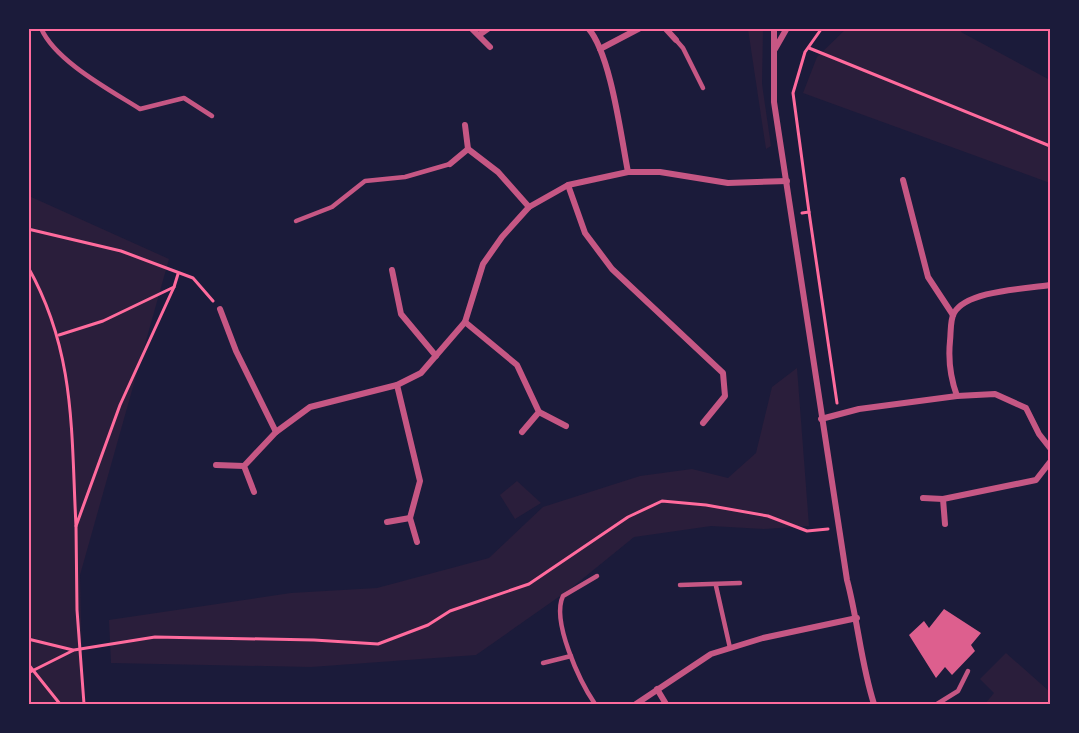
<svg xmlns="http://www.w3.org/2000/svg" width="1079" height="733" viewBox="0 0 1079 733" font-family="Manrope,sans-serif">
<style>
.green{fill:#2a1e3b}
.building{fill:#dd5f8e}
.lines{fill:none;stroke-linecap:round;stroke-linejoin:round}
.path{stroke:#ff6b9d;stroke-width:3}
.service{stroke:#c65784;stroke-width:4.5}
.minor{stroke:#c65784;stroke-width:6}
.neatline{fill:none;stroke:#ff6b9d;stroke-width:2}
</style>
<rect width="100%" height="100%" fill="#1b1b3a"/>
<!-- green -->
<g class="green">
<path d="M748,29H763L762,84L771,146L766,149Z"/>
<path d="M846,29H962L961,32L1050,80V183L803,93L817,57Z"/>
<path d="M29,196L169,259L80,575L83,704H29Z"/>
<path d="M797,368L809,526L764,529L711,526L634,537L570,589L476,655L311,667L111,663L109,620L291,593L377,588L489,558L543,507L640,476L692,469L728,478L756,453L772,387Z"/>
<path d="M517,481L541,503L515,519L500,495Z"/>
<path d="M1006,653L1050,692V704H985L994,693L980,679Z"/>
</g>
<!-- building -->
<path class="building" d="M944,609L981,633L971,645L975,651L952,675L945,667L936,678L909,635L924,621L929,628Z"/>
<g class="lines">
<!-- path -->
<g class="path">
<path d="M809,48L1050,146"/>
<path d="M809,212L837,403"/>
<path d="M802,213L809,212L793,93L805,52L822,28"/>
<path d="M28,229L121,251L193,278L213,301"/>
<path d="M28,267C76,352 71,433 76,526L120,405L174,287"/>
<path d="M59,335L103,321L174,287L178,274"/>
<path d="M76,526L77,610L84,704"/>
<path d="M28,639L73,650"/>
<path d="M28,664L60,704"/>
<path d="M28,673L74,650L155,637L314,640L378,644L428,625L450,611L529,584L628,517L662,501L706,505L768,516L807,531L828,529"/>
</g>
<!-- service -->
<g class="service">
<path d="M41,28C55,61 110,90 140,109L184,98L212,116"/>
<path d="M676,40L683,48L703,88"/>
<path d="M296,221L332,207L365,181L405,177L450,164"/>
<path d="M680,585L740,583"/>
<path d="M716,586L730,648"/>
<path d="M543,663L571,656"/>
<path d="M595,704C580,682 551,621 563,596L597,576"/>
<path d="M937,704L958,691L968,671"/>
</g>
<!-- minor -->
<g class="minor">
<path d="M471,28L490,47"/>
<path d="M588,28C611,54 621,137 628,172"/>
<path d="M665,28L676,40"/>
<path d="M774,28V102L847,580C858,621 861,664 874,704"/>
<path d="M479,35L489,28"/>
<path d="M600,49L640,28"/>
<path d="M775,49L787,28"/>
<path d="M465,125L468,149"/>
<path d="M450,164L468,149L498,172L529,207"/>
<path d="M903,180L928,277L953,315"/>
<path d="M568,185L585,233L612,269L723,373L725,396L703,423"/>
<path d="M392,270L401,314L436,356"/>
<path d="M220,309L236,351L276,432"/>
<path d="M465,322L517,365L539,412L522,432"/>
<path d="M397,385L420,481L410,518L417,542"/>
<path d="M957,396C950,377 948,361 950,341C951,332 950,320 954,313C967,290 1026,289 1050,285"/>
<path d="M539,412L566,426"/>
<path d="M821,419L859,409L957,396L995,394L1026,408L1039,434L1050,448"/>
<path d="M216,465L244,466"/>
<path d="M254,492L244,466L276,432L310,407L397,385L421,373L465,322L483,264L502,237L529,207L568,185L628,172H660L728,183L787,181"/>
<path d="M923,498L943,499L1036,480L1050,462"/>
<path d="M943,499L945,524"/>
<path d="M387,522L410,518"/>
<path d="M657,689L666,704"/>
<path d="M636,704L711,654L763,638L857,618"/>
</g>
</g>
<!-- border -->
<rect width="1079" height="733" fill="none" stroke="#1b1b3a" stroke-width="60"/>
<rect x="30" y="30" width="1019" height="673" class="neatline"/>
</svg>
